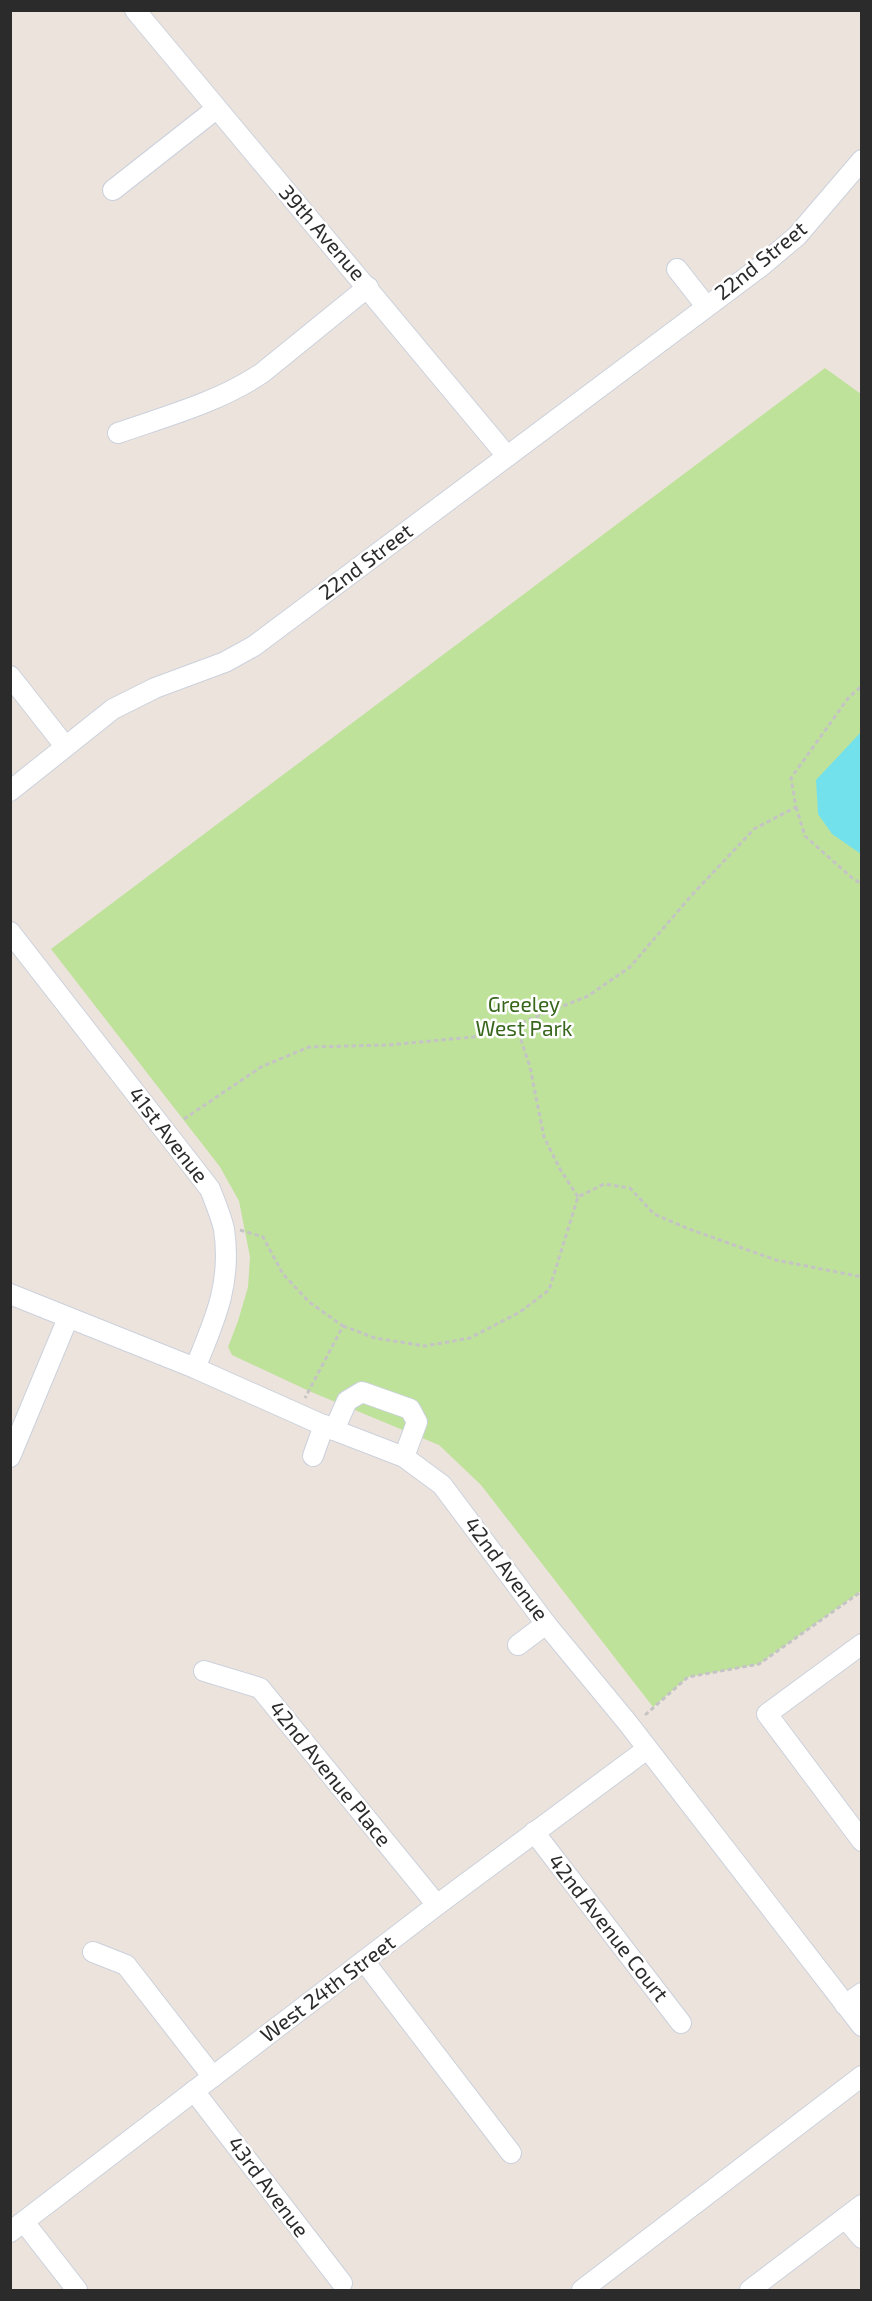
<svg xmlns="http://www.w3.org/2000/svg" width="872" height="2301" viewBox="0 0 872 2301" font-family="'Exo 2',sans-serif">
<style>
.green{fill:#bfe29b}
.water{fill:#72e1ec}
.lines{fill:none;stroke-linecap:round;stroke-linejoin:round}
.minor-casing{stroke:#cbd1dc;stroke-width:22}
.path{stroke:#c4c4c4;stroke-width:3;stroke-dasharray:4.5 3;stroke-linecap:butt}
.minor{stroke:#fff;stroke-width:20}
.labels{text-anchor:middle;stroke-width:5;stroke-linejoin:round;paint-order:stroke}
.street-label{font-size:21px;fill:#2b2b2b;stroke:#fff}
.park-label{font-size:21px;fill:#38671c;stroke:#fff}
</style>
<rect width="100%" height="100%" fill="#ece3dd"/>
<!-- green -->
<path class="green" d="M825,368L861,394V1591L759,1664L688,1677L653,1707L481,1485L439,1445L309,1391L232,1355L228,1347L238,1321L248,1287L250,1257L239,1201L220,1167L51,949Z"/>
<!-- water -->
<path class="water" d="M861,732V854L832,834L818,814L816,780Z"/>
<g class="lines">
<defs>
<g id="minor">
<path d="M135,10L507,456"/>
<path d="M113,190L216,109"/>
<path d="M677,269L706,306"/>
<path d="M118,433C167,416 219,402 262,373L368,287"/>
<path d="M10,676L65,746"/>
<path d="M10,791L113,709L155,688L225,662L254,646L760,267L797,236L862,160"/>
<path d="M10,932L210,1189C215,1202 221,1216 224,1229C232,1283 215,1320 195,1368"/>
<path d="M10,1294L195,1368L334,1430L404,1457L442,1485L546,1624L627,1722L862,2026"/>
<path d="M334,1430L347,1401L362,1392L410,1409L417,1422L404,1457"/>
<path d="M313,1456L324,1425"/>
<path d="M10,1457L68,1318"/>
<path d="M862,1644L767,1714L862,1841"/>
<path d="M518,1645L546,1624"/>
<path d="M204,1671L260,1688L437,1905"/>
<path d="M534,1832L681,2023"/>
<path d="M93,1952L126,1965L213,2077"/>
<path d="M364,1961L511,2153"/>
<path d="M845,2005L862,1993"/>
<path d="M194,2091L342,2283"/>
<path d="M845,2218L862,2238"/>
<path d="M24,2222L77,2290"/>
<path d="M10,2232L437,1905L647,1749"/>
<path d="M582,2290L862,2076"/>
<path d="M750,2290L862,2205"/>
</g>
</defs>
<!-- minor casing -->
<use href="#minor" class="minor-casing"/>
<!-- path -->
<g class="path">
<path d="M796,807L805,836L852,878L862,884"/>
<path d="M516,1025L530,1067L544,1137L560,1169L578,1197"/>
<path d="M184,1119L261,1067L309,1047L388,1045L473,1037L516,1025L588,996L630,967L691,896L754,829L796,807L791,778L849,697L862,686"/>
<path d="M240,1230L263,1237L283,1274L309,1302L343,1326L305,1398"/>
<path d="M343,1326L375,1338L425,1346L470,1338L520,1312L549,1290L578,1197L604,1184L630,1188L654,1214L689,1229L776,1260L862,1277"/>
<path d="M645,1715L688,1677L759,1664L862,1591"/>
</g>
<!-- minor -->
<use href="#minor" class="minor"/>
</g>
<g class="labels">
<!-- street labels -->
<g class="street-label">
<text transform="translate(322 233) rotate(49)" y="7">39th Avenue</text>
<text transform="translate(761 261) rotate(-39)" y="7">22nd Street</text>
<text transform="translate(366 562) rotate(-37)" y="7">22nd Street</text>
<text transform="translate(168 1135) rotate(52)" y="7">41st Avenue</text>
<text transform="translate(506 1569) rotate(53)" y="7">42nd Avenue</text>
<text transform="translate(330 1774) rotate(51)" y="7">42nd Avenue Place</text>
<text transform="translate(608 1928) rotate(52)" y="7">42nd Avenue Court</text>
<text transform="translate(328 1989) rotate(-37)" y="7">West 24th Street</text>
<text transform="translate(268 2187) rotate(53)" y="7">43rd Avenue</text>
</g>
<!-- park labels -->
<g class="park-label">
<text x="524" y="1012">Greeley<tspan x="524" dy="24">West Park</tspan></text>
</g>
</g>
<!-- border -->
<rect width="872" height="2301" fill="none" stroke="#2b2b2b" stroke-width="24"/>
</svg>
